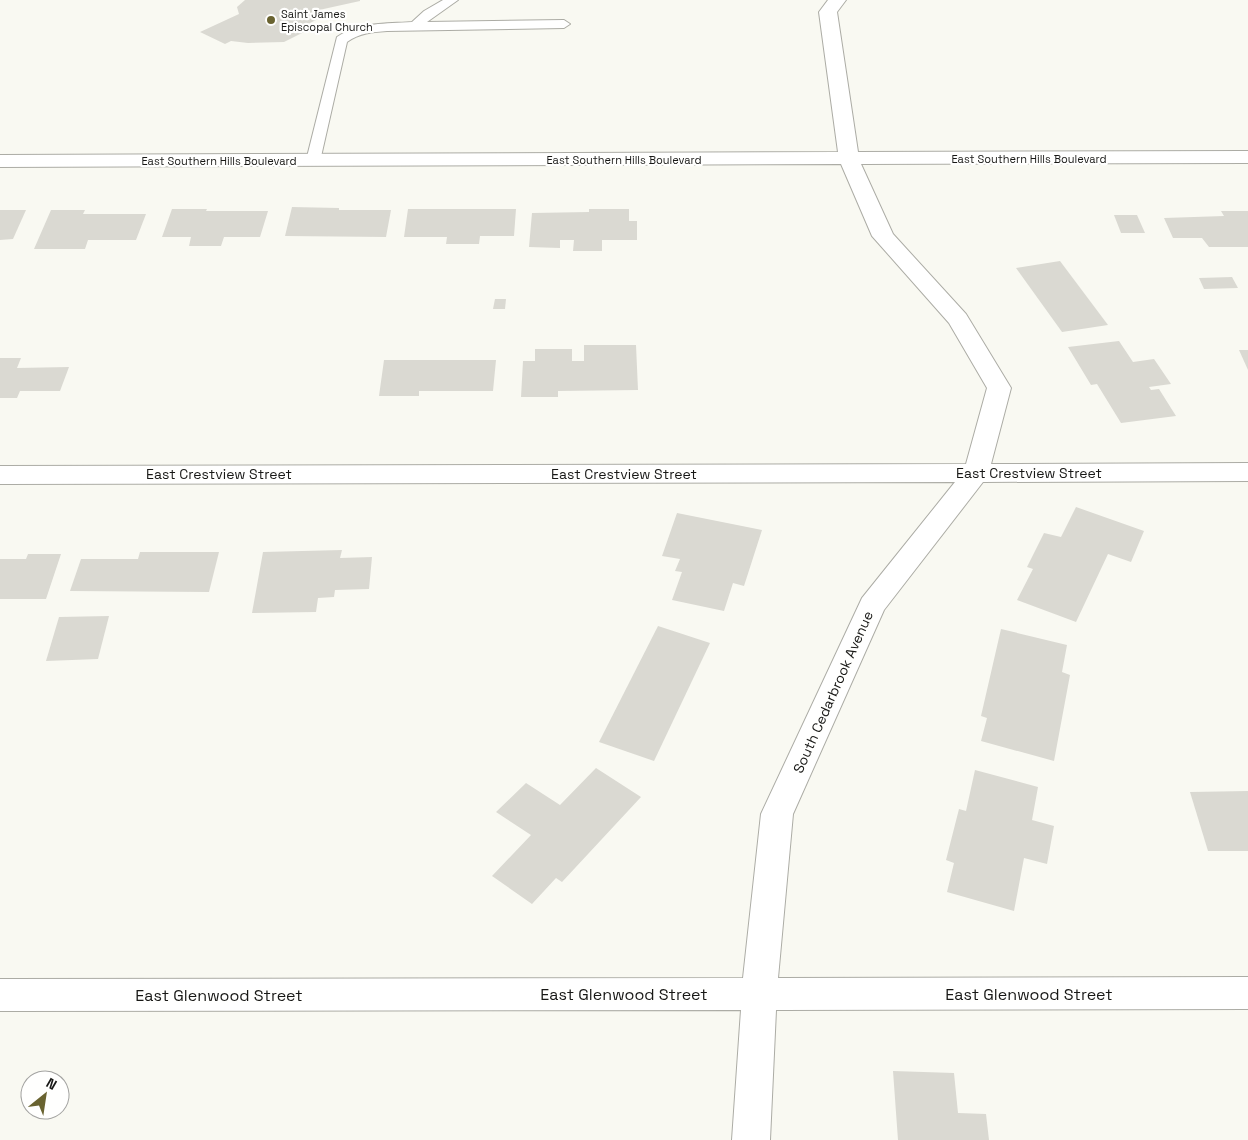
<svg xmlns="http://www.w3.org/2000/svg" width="1248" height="1140" viewBox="0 0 1248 1140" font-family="'Space Grotesk',sans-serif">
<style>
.building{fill:#dad9d2}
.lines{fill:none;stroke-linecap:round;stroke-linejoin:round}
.service-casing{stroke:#acaca5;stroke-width:2}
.minor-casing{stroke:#acaca5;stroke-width:2}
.service{fill:#fff;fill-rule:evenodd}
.minor{fill:#fff;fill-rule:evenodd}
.poi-dot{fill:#696330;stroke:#fffffe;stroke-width:2}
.labels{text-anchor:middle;stroke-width:4.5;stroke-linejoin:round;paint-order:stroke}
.far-poi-label{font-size:11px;fill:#181816;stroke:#fffffe;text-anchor:start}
.far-street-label{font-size:11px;fill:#181816;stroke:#fffffe}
.street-label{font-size:14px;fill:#181816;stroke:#fffffe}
.near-street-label{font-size:16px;fill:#181816;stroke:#fffffe}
</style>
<rect width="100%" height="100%" fill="#f9f9f2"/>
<!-- building -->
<g class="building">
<path d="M245,0H360V1L319,10L324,16L308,24L314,27L284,42L248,43L231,41L225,44L200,32L239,14L237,7Z"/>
<path d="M292,207L339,208V210H391L386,237L285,236Z"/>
<path d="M172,209H207L206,211H268L260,237H224L221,246H189L191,237H162Z"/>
<path d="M408,209H516L514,236H480L479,244H446L447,237H404Z"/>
<path d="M589,209H629V221H637V240H602V251H573L574,240H560V248L529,247L532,213L589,212Z"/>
<path d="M0,210H26L13,239L0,240Z"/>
<path d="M51,210H85L83,214H146L136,240H88L85,249H34Z"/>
<path d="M1221,211H1248V247H1209L1202,238H1173L1164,218L1224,216Z"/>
<path d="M1114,215H1137L1145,233H1121Z"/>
<path d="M1060,261L1108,325L1062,332L1016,268Z"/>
<path d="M1232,277L1238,288L1204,289L1199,278Z"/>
<path d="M495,299H506L505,309H493Z"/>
<path d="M1119,341L1133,362L1154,359L1171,384L1149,387L1151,390L1159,389L1176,416L1121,423L1097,384L1091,385L1068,347Z"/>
<path d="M584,345H636L638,390L558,391V397H521L523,361H535V349H572V361H584Z"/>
<path d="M1239,350H1248V370Z"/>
<path d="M0,358H21L17,368L69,367L60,391H20L17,398H0Z"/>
<path d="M384,360H496L493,391H419V396H379Z"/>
<path d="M1076,507L1144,531L1131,562L1108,554L1076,622L1017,600L1033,569L1027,567L1044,533L1061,537Z"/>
<path d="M677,513L762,530L744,586L733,583L724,611L672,600L682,572L675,571L680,559L662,556Z"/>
<path d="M342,550L340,558L372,557L369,589L335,590L334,597L318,598L316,612L252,613L263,552Z"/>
<path d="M140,552H219L209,592L70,591L81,559H138Z"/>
<path d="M28,554H61L46,599H0V559H26Z"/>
<path d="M109,616L98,659L46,661L59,617Z"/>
<path d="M658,626L710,643L654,761L599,742Z"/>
<path d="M1001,629L1067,645L1062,672L1070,675L1054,761L981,741L987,718L981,716Z"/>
<path d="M596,768L641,797L562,882L556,878L532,904L492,876L531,835L496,812L526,783L560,805Z"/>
<path d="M975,770L1038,787L1032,820L1054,826L1047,864L1024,858L1014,911L947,892L954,863L946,860L959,809L966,811Z"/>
<path d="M1248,791V851H1208L1190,792Z"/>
<path d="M893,1071L954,1073L958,1113L986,1114L989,1140H898Z"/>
</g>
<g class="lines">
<defs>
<path id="service" d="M443,0H458L427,22L564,20L570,24L564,28L387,31C373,32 359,33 347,42L320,161L318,164H308L306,161L337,37C358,22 387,24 412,22L424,11Z"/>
<path id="minor" d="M828,0H846L837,12L858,152L1248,151V163L861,164L893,234L966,314L1011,388L991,464L1248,463V481L983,482L884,610L793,814L778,978L1248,977V1009L776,1010L770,1140H732L741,1010L0,1011V979L743,978L761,814L862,598L955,482L0,484V466L966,464L987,388L949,323L872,236L841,164L0,167V155L838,152L819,12Z"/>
</defs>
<!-- service casing -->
<use href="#service" class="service-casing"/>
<!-- minor casing -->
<use href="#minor" class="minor-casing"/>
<!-- service -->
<use href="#service" class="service"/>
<!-- minor -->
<use href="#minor" class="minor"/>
</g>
<!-- markers -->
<circle class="poi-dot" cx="271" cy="20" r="5"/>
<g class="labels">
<!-- far-poi labels -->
<g class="far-poi-label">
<text x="281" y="18">Saint James<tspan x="281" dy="13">Episcopal Church</tspan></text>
</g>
<!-- far-street labels -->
<g class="far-street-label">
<text x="1029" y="163">East Southern Hills Boulevard</text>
<text x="624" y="164">East Southern Hills Boulevard</text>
<text x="219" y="165">East Southern Hills Boulevard</text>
</g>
<!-- street labels -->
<g class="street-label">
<text x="1029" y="478">East Crestview Street</text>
<text x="219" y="479">East Crestview Street</text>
<text x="624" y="479">East Crestview Street</text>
<text transform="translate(833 692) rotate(-66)" y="5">South Cedarbrook Avenue</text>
</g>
<!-- near-street labels -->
<g class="near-street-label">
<text x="624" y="1000">East Glenwood Street</text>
<text x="1029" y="1000">East Glenwood Street</text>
<text x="219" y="1001">East Glenwood Street</text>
</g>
</g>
<!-- north arrow -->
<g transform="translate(45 1095) rotate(30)"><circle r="24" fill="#fffffe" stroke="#a3a3a1"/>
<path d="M0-4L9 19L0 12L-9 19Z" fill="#696330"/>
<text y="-8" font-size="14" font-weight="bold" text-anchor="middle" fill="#181816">N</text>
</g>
</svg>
